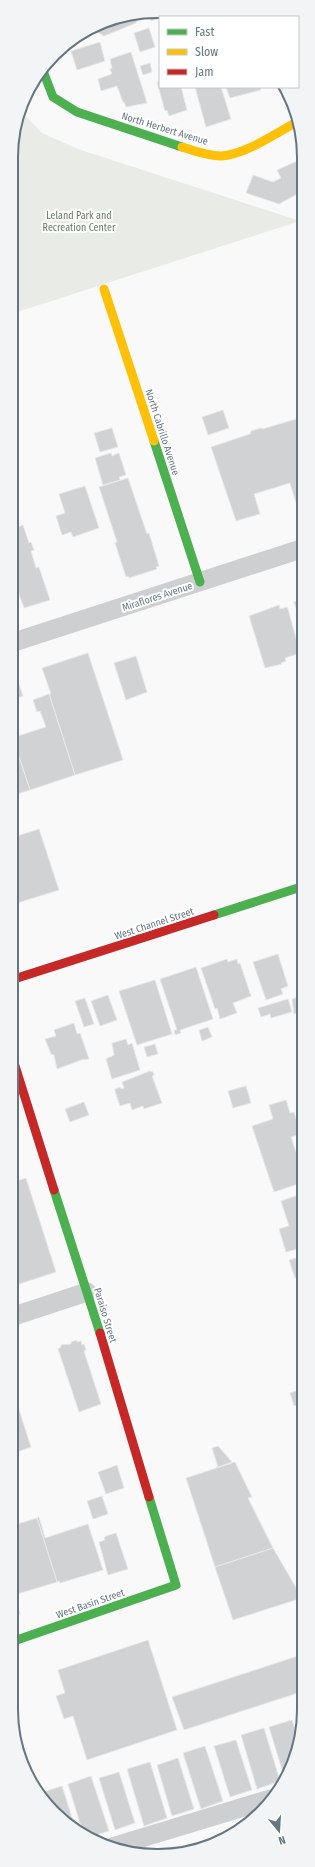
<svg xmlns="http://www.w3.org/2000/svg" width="315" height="1867" viewBox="0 0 315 1867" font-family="'Fira Sans Condensed',sans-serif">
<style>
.green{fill:#e8ebe6}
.building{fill:#d0d2d3;stroke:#e8e8e8}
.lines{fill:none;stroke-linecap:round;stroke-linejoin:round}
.street{stroke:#cecfd0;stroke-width:19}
.fast{stroke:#4caf50;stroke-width:9}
.slow{stroke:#ffc107;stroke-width:9}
.jam{stroke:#c62828;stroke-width:9}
.labels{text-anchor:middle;stroke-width:4;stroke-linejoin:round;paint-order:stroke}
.street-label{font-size:10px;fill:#657683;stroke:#fff}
.park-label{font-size:10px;fill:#687a64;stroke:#fff}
.rim{fill:none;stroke:#657683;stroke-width:2}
</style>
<rect width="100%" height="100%" fill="#f9f9f9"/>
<!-- green -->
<path class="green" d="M21,111L42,133L78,149L300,221L11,314V148Z"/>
<!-- building -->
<g class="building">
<path d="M158,13L160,18L151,21L148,14Z"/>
<path d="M140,15L136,23L104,36L92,29L111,19Z"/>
<path d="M149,28L155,47L140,52L134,33Z"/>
<path d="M100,42L105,61L77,70L71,51Z"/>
<path d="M131,52L147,103L126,107L124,102H123L117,86L101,91L98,79L112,74L110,69L112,68L110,59Z"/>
<path d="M150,63L152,72L143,75L140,66Z"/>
<path d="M160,81V87H181L187,110L169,116L167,110L165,111L157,82Z"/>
<path d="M195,87H221L231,119L206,127Z"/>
<path d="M226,87H260L261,90L230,98Z"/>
<path d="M304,158V186L302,187L303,191L279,204L246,193L253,175L273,182L281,178L277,170Z"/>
<path d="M223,410L229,428L208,435L202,417Z"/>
<path d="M296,419L304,439V500L296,503L290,483L254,494L260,514L236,521L211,447L250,434L251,431L261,428L263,429Z"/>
<path d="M112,428L118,447L100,452L94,433Z"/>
<path d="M111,453L112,456L119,453L126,475L119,477L120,480L103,485L95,458Z"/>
<path d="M128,478L147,534L149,533L159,566L156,567L157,569L129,578L128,576L126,577L115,543L117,542L99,487Z"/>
<path d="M85,486L99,528L73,537L71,532L62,535L56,516L65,513L59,494Z"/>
<path d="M23,525L29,543L31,542L34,550L31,551L36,568L39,567L50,600L24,608L11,571V533L17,531L16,528Z"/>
<path d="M304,599V633L294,602Z"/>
<path d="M279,605L280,609L287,607L288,609L300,653L285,658L286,661L281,663L282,664L265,668L249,616Z"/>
<path d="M88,653L123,760L75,775L49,694H51L42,668Z"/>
<path d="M136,656L147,692L126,700L114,663Z"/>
<path d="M15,673L23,696L11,700V674Z"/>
<path d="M49,694L75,775L30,790L11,733V725L15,737L46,727L40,711L37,712L33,700Z"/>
<path d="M11,733L30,790L11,796Z"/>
<path d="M39,829L59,890L11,905V838Z"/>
<path d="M278,954L288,986L281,989L283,994L266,1000L253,962Z"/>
<path d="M227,959L228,962L237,959L238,964L240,963L251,996L233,1003L237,1013L220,1019L217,1008L215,1009L201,968Z"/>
<path d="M196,967L213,1019L180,1030L181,1033L175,1035L174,1030H177L160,979Z"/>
<path d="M155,980L172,1034L137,1045L119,991Z"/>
<path d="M108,995L117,1020L100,1026L91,1001Z"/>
<path d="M304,995V1011L294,1014L292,999Z"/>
<path d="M85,998L94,1024L84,1027L75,1001Z"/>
<path d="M288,999L292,1012L271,1018L270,1014L261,1017L258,1008Z"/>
<path d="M74,1023L77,1034L80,1033L89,1059L84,1060V1059L57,1069L54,1055L51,1054L45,1039L56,1036L54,1030Z"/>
<path d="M208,1027L212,1037L202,1041L199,1030Z"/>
<path d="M126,1039L128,1045L132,1043L140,1070L112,1079L106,1059L114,1055L112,1043Z"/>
<path d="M155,1044L158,1054L147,1057L144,1047Z"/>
<path d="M150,1071L153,1072L154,1075L152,1076L162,1103L144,1109L143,1106L132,1110L130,1103L120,1106L115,1091V1089L120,1087L121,1089L124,1088L122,1082Z"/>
<path d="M246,1086L251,1103L233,1108L228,1091Z"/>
<path d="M286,1100L290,1113L294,1112L301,1134L291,1137L298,1158L304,1156V1182L274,1192L252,1126L273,1119L269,1105Z"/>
<path d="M84,1102L89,1115L70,1122L65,1109Z"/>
<path d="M26,1178L56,1272L13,1286L11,1279V1183Z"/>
<path d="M304,1193V1247L286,1252L279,1229L289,1226L281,1201Z"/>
<path d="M299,1257L301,1261L304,1260V1275L295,1278L289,1260Z"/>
<path d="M304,1288V1305L298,1289Z"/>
<path d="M77,1340V1342L81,1341L82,1345L84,1344L86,1350L84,1351L101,1404L79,1412L58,1349L61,1347V1345L71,1344V1342Z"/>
<path d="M11,1385L31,1447L11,1454Z"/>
<path d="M304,1388V1403L294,1406L290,1393Z"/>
<path d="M218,1446L232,1462L218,1467L212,1448Z"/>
<path d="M235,1462L252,1497L248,1498L273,1548L215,1567L186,1478Z"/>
<path d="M117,1465L124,1488L106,1494L98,1472Z"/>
<path d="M102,1496L108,1514L93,1519L87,1501Z"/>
<path d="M39,1517L45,1538L88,1524L103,1570L60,1583L59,1581L57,1582L37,1518Z"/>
<path d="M37,1518L57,1582L14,1595L20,1614L18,1615L11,1593V1526Z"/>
<path d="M116,1533L128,1569L108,1575L99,1542L105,1540L104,1538L106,1536Z"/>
<path d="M273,1548L302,1598L233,1620L215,1567Z"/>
<path d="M11,1593L18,1615L11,1617Z"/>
<path d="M148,1640L177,1730L87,1760L73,1716L64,1719L56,1696L65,1693L58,1670Z"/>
<path d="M304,1654V1691L184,1730L172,1697Z"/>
<path d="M304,1714V1719L301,1730L297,1717Z"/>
<path d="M292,1720L298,1739L289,1774L285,1779L269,1727Z"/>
<path d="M264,1728L280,1781L257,1789L241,1735Z"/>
<path d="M16,1734L27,1768L28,1775L22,1765Z"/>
<path d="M236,1740L252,1790L230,1797L214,1746Z"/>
<path d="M205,1746L223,1801L201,1809L183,1753Z"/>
<path d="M178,1758L194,1809L172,1816L157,1765Z"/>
<path d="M150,1762L167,1818L144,1826L127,1769Z"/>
<path d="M119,1772L135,1823L115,1830L99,1778Z"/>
<path d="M91,1776L109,1831L89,1837L83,1833L68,1784Z"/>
<path d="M62,1786L75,1827L54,1813L40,1793Z"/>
</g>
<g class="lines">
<!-- street -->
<g class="street">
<path d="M11,643L304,548"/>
<path d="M11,1317L87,1292"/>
<path d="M112,1847L270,1799"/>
</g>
<!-- fast -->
<g class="fast">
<path d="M43,71L53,97L77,112L182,147"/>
<path d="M154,441L200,582"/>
<path d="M214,915L304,886"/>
<path d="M54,1190L100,1333"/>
<path d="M11,1642L176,1585L149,1497"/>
</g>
<!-- slow -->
<g class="slow">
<path d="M182,147C194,151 208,156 221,156C245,155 276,133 297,122"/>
<path d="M104,289L154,441"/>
</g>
<!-- jam -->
<g class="jam">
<path d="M11,980L214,915"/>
<path d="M11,1053L54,1190"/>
<path d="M100,1333L149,1497"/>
</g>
</g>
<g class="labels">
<!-- street labels -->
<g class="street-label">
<text transform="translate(165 128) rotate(17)" y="4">North Herbert Avenue</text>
<text transform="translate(163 432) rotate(72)" y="4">North Cabrillo Avenue</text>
<text transform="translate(157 596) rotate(-18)" y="4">Miraflores Avenue</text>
<text transform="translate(154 923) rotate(-18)" y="4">West Channel Street</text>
<text transform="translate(106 1315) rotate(73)" y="4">Paraiso Street</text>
<text transform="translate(90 1603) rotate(-19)" y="4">West Basin Street</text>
</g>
<!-- park labels -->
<g class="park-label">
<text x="79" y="219">Leland Park and<tspan x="79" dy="12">Recreation Center</tspan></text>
</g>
</g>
<!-- crop -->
<path d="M0 0H315V1867H0ZM157 18H158A139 139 0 0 1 297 157V1710A139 139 0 0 1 158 1849H157A139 139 0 0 1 18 1710V157A139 139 0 0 1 157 18Z" fill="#f3f4f5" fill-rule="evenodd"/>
<path class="rim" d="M157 18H158A139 139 0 0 1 297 157V1710A139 139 0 0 1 158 1849H157A139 139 0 0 1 18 1710V157A139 139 0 0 1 157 18Z"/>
<!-- legend -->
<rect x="159" y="16" width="140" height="72" fill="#ffffff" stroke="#c1c8cd"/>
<rect x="167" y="29" width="20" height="6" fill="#4caf50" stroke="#c1c8cd"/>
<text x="195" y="36" font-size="12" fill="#657683">Fast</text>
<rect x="167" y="49" width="20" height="6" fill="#ffc107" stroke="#c1c8cd"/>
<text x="195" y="56" font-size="12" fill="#657683">Slow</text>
<rect x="167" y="69" width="20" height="6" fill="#c62828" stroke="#c1c8cd"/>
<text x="195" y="76" font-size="12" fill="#657683">Jam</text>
<!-- north arrow -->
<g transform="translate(279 1831) rotate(162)" stroke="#ffffff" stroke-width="3" paint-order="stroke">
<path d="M0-3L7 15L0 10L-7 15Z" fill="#657683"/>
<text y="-6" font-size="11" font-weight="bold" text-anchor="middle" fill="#657683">N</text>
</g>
</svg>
